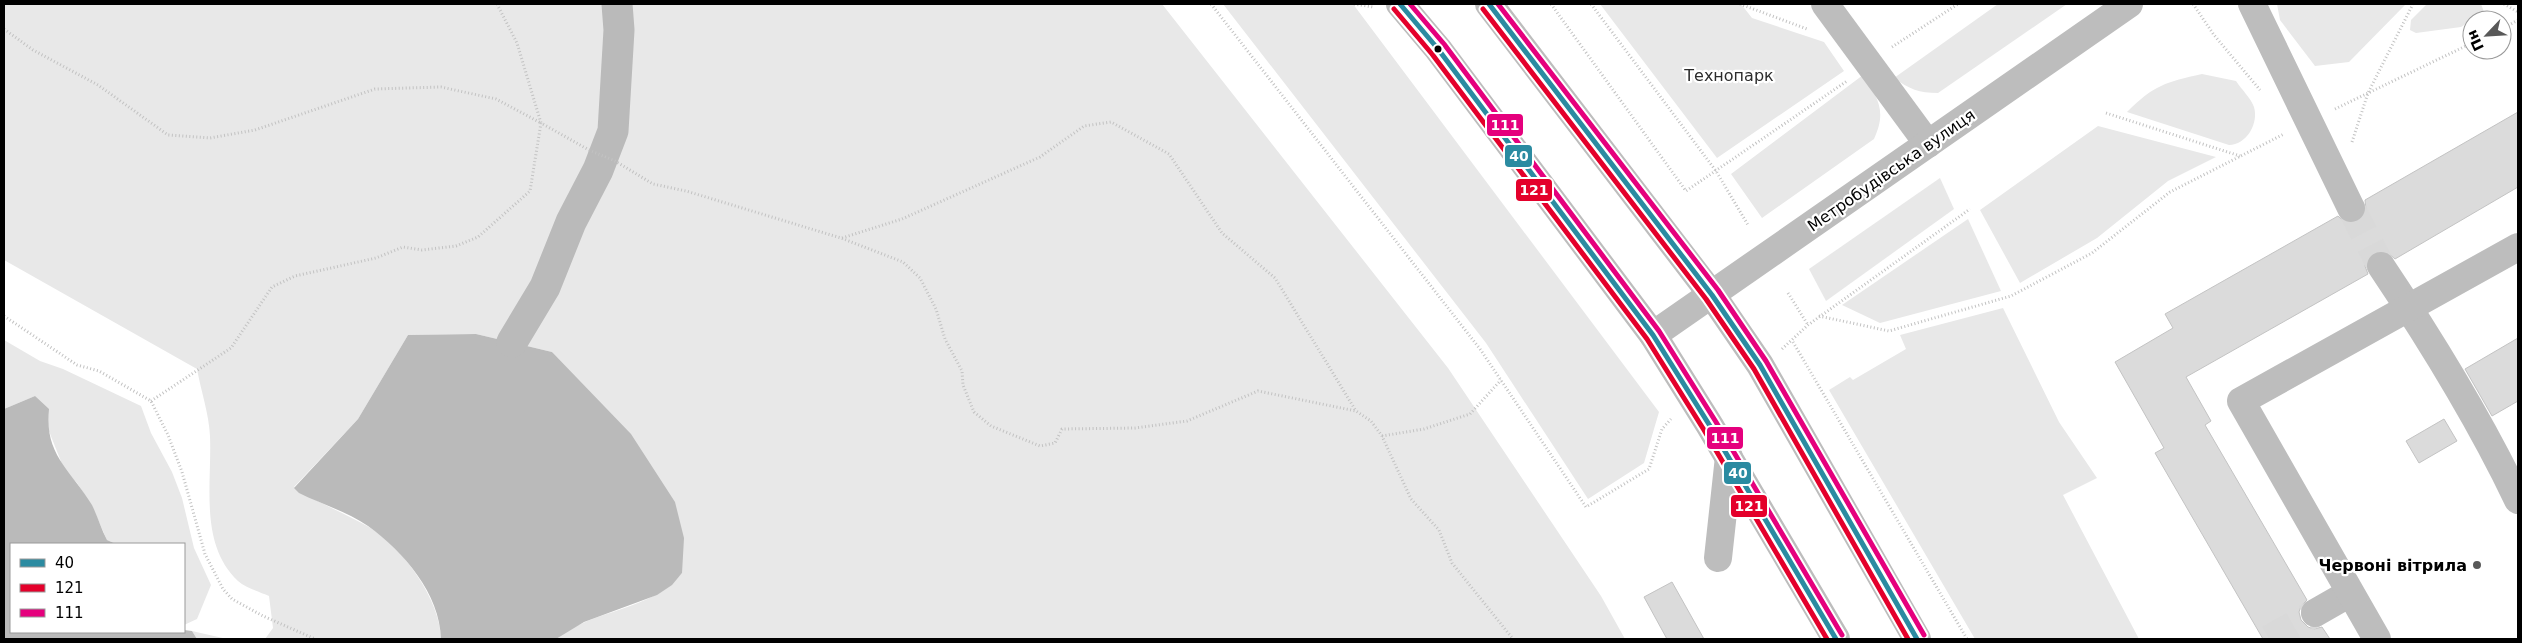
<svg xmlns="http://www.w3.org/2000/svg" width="2522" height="643" viewBox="0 0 2522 643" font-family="'DejaVu Sans',sans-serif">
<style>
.green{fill:#e8e8e8}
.water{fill:#bababa}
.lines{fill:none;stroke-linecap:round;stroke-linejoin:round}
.canal{stroke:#bababa;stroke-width:31}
.building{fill:#dbdbdb;stroke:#c3c3c3}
.minor-tunnel{stroke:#d9d9d9;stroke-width:28;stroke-dasharray:28 14;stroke-linecap:butt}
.path{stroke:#c2c2c2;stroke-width:3;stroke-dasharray:1 2.5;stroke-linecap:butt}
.minor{stroke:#bdbdbd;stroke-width:28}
.major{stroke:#bdbdbd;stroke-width:28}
.bus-1-casing{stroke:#fff;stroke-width:9}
.bus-2-casing{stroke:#fff;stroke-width:9}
.bus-3-casing{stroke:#fff;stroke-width:9}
.bus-1{stroke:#2b8ba1;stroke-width:5}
.bus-2{stroke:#e4002b;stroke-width:5}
.bus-3{stroke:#e5007d;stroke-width:5}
.bus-dot{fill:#000;stroke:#fff;stroke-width:2}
.poi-dot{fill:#595959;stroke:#fff;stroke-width:2}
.labels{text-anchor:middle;stroke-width:4.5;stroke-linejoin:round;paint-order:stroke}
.park-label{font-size:16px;fill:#2c2c2c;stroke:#fff}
.street-label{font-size:16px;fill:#000;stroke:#fff}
.poi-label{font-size:16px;font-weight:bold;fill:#000;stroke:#fff;text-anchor:end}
.line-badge{stroke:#fff;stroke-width:2}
.badge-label{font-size:14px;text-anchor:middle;font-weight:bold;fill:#fff}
</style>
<rect width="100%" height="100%" fill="#fff"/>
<!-- green -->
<g class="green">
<path d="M4,4H1162L1448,368L1601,596L1625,639H556C594,608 651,612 682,573L552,352L476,334L408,335L358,419L294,487C318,503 344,513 369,527C403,548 440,599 441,639H265L273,628L269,596C260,592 246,588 238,581C199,544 212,485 210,436C209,414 201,391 197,369L4,260Z"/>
<path d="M1223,4H1353L1659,412L1644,463L1588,499L1486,343Z"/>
<path d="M1600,4H1741L1752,18L1824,42L1844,71L1717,158Z"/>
<path d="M1998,4H2067L1938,93C1919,93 1909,89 1894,78Z"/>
<path d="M2277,4H2406L2349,62L2315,66L2280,20Z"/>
<path d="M2427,4H2481L2484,12L2461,27L2416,33L2410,30L2411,20Z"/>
<path d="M2202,74L2236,81C2241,89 2251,98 2254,107C2259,124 2246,145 2229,145L2127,112C2154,85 2166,82 2202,74Z"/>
<path d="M1863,75C1878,98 1887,111 1874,139L1762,218L1731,174Z"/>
<path d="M2098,126L2216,157L2168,181L2097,238L2020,283L1980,210Z"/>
<path d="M1940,178L1954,209L1826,301L1809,269Z"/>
<path d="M1968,219L2001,291L1880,323L1842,305Z"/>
<path d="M2003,308L2059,422L2097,478L2063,495L2139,639H1975L1829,390L1850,377L1853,380L1906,349L1900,335Z"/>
<path d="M4,340L40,361L63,369L141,406L151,433L172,472L182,498L194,548L211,585L197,619L184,625V544H116L107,540L92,506L77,483L64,469L35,396L4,409Z"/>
<path d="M192,631L227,639H197Z"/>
</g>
<!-- water -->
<g class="water">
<path d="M476,334L552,352L631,434L675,502L684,538L682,573L672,585L657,595L584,622L556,639H441C440,594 404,552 368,526C348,512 321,504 299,493L294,488L358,419L408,335Z"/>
<path d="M35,396L49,409C44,455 71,470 92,505C98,517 101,529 107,540L116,544H11V632H184V630L192,631L197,639H4V409Z"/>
</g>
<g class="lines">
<!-- canal -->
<path class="canal" d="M512,342L545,287L571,222L598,170L613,131L619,30L617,4"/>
</g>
<!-- building -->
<g class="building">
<path d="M2518,112V187L2395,259L2387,252L2381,250L2373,253L2367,260L2365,266L2368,274L2186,377L2211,421L2205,425L2307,600L2301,606L2299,612L2301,620L2308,627L2314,629L2322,627L2330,639H2263L2155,453L2164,448L2115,362L2173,328L2165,314L2338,216L2343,221L2349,223L2358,222L2364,217L2366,210L2365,200Z"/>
<path d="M2518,338V401L2492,416L2465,369Z"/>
<path d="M2444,419L2457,441L2419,463L2406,441Z"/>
<path d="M1672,582L1704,639H1667L1644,597Z"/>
</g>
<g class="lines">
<!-- minor-tunnel -->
<g class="minor-tunnel">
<path d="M2351,208L2381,266"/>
<path d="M2269,639L2315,613"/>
</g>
<!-- path -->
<g class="path">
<path d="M497,4L517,43L541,123"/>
<path d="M1211,4L1480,349L1586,507L1649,469L1662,429L1671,419"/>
<path d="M1354,4L1373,7"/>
<path d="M1551,4L1686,191L1847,81"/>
<path d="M1591,4L1716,171L1748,225"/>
<path d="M1740,4L1807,29"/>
<path d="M2193,4L2214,35L2260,90"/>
<path d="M2504,4L2518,12"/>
<path d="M4,29L33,50L98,85L168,135L210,138L255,130L375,89L441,87L496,99L541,123"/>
<path d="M2502,29L2518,20"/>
<path d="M1892,47L1958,4"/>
<path d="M2335,109L2472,43"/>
<path d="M2106,113L2240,156"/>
<path d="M2352,142L2368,93L2413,4"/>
<path d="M842,238L902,219L1040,157L1084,126L1111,122L1169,154L1222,233L1275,278L1356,411"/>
<path d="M1788,293L1808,325"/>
<path d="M4,316L77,365L99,371L151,401L168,435L182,472L205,554L223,589L232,599L263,616L315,639"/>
<path d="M1819,316L1889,331L2011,296L2092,253L2170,192L2284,134"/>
<path d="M1793,342L1967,639"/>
<path d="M1782,349L1808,325L1970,209"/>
<path d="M151,401L231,348L272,287L295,276L376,258L403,247L422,250L456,246L478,237L530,191L541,123L589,150L615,161L653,184L686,191L841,238L903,262L920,278L936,309L945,339L962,371L963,385L974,412L991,426L1040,446L1055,443L1062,429L1135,428L1187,421L1258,391L1356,411L1371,421L1382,436L1411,499L1439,530L1452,563L1513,639"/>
<path d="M1382,436L1424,429L1470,414L1501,380"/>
</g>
<!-- minor -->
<g class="minor">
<path d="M1825,4L1928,144"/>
<path d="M2252,4L2351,208"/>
<path d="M2381,266C2432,342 2479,418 2518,500"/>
<path d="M1712,295L1760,365L1917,639"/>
<path d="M1653,335L1710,426L1836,639"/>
<path d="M1718,558L1729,457"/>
<path d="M2315,613L2350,593"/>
<path d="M2377,639L2241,401L2518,247"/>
</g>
<!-- major -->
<g class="major">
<path d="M1400,4L1438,49L1653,335L2129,4"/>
<path d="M1489,4L1712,295"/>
</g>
<defs>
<g id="bus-1">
<path d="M1400,4L1438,49L1653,335L1710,426L1836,639"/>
<path d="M1489,4L1712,295L1760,365L1917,639"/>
</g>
<g id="bus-2">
<path d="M1394,9L1432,54L1647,339L1704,430L1827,639"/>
<path d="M1483,9L1706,299L1754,369L1908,639"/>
</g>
<g id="bus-3">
<path d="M1410,4L1444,44L1659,331L1716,422L1842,635"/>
<path d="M1498,4L1718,290L1766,361L1924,635"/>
</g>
</defs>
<!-- bus-1 casing -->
<use href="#bus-1" class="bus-1-casing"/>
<!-- bus-2 casing -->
<use href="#bus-2" class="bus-2-casing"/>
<!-- bus-3 casing -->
<use href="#bus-3" class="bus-3-casing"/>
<!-- bus-1 -->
<use href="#bus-1" class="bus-1"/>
<!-- bus-2 -->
<use href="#bus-2" class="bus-2"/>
<!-- bus-3 -->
<use href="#bus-3" class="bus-3"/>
</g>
<!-- markers -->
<circle class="bus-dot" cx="1438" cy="49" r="4.5"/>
<circle class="poi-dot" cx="2477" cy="565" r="5"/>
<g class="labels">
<!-- park labels -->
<g class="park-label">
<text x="1729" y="81">Технопарк</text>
</g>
<!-- street labels -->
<g class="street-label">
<text transform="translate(1891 170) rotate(-35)" y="6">Метробудівська вулиця</text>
</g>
<!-- poi labels -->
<g class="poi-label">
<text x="2467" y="571">Червоні вітрила</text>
</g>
</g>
<g class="line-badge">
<rect x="1486" y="113" width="38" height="24" rx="5" fill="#e5007d"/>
<rect x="1504" y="144" width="29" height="24" rx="5" fill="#2b8ba1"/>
<rect x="1515" y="178" width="38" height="24" rx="5" fill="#e4002b"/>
<rect x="1706" y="426" width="38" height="24" rx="5" fill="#e5007d"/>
<rect x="1723" y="461" width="29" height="24" rx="5" fill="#2b8ba1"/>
<rect x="1730" y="494" width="38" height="24" rx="5" fill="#e4002b"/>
</g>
<g class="badge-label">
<text x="1505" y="130">111</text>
<text x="1519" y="161">40</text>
<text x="1534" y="195">121</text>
<text x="1725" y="443">111</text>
<text x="1738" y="478">40</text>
<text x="1749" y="511">121</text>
</g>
<!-- border -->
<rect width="2522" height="643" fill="none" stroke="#000000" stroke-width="10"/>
<!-- legend -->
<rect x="10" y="543" width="175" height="90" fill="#ffffff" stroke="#999999"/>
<rect x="20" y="559" width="25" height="8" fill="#2b8ba1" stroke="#999999"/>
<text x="55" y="568" font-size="15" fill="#000000">40</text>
<rect x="20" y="584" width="25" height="8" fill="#e4002b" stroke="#999999"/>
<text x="55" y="593" font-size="15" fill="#000000">121</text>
<rect x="20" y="609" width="25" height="8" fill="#e5007d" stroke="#999999"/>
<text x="55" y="618" font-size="15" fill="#000000">111</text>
<!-- north arrow -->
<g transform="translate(2487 35) rotate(245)"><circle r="24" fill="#ffffff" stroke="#999999"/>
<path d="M0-4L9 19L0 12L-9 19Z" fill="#595959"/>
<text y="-8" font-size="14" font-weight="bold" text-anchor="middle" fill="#000000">Пн</text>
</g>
</svg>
